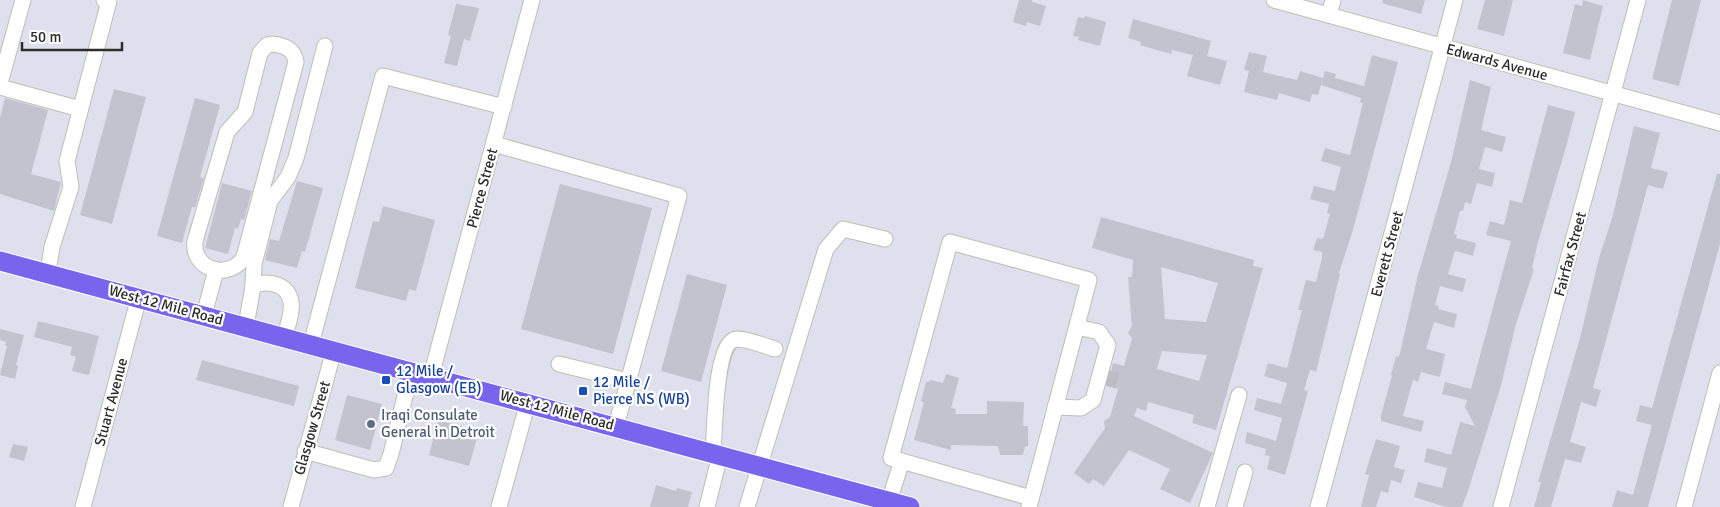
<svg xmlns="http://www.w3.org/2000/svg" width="1720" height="507" viewBox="0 0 1720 507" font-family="Signika,sans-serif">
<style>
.building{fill:#c3c3d0;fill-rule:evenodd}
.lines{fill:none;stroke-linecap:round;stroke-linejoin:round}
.minor-tunnel{stroke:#bbbcc6;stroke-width:15;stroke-dasharray:15 8;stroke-linecap:butt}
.minor-casing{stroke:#bdbfb2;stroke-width:17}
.major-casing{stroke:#fff;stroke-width:21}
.minor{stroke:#fff;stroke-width:15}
.major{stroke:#7865ed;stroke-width:19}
.transit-dot{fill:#1a4fb4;stroke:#fff;stroke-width:2}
.service-dot{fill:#5c6f8a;stroke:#fff;stroke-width:2}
.labels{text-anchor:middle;stroke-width:4.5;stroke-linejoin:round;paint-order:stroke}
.street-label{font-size:15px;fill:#2c2c2c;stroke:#fff}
.transit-label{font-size:15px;fill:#164399;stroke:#fff;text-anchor:start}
.service-label{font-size:15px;fill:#4e5e75;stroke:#fff;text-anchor:start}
</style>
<rect width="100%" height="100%" fill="#dfe0ed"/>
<!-- building -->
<g class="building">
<path d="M1019,0H1032V2L1046,6L1040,26L1027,22L1026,26L1013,22Z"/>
<path d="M1383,0H1425L1421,14L1382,3Z"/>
<path d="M1485,0H1513L1504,36L1477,29Z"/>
<path d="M1583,0L1603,6L1590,60L1563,53L1575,4L1582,6Z"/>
<path d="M1672,0H1701L1679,86L1652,79Z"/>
<path d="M456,4L479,8L470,41L464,39L457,66L444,63L451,36L448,35Z"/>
<path d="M1085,16L1106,22L1100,46L1078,40L1079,37L1073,36L1078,17L1084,18Z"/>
<path d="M1133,19L1211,41L1207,56L1227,61L1220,85L1187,76L1193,55L1172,50L1171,54L1140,45L1141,42L1128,38Z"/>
<path d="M1249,52L1267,56L1263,72L1297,80L1300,71L1323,78L1318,95L1312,94L1310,102L1279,93L1277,100L1244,92L1249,71L1244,70Z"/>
<path d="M1372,55L1398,62L1353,230L1339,273L1340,274L1316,372L1310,370L1304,390L1308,391L1285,475L1267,469L1270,456L1265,455L1266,449L1245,443L1247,432L1276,441L1282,418L1254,410L1257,398L1281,404L1287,383L1264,376L1268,363L1287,368L1302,310H1298L1306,280L1316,282L1322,258V252L1313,250L1317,238L1323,239L1330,214L1327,213L1329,204L1310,199L1314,186L1335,191L1341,167L1321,161L1325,148L1350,155L1363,103L1360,102L1361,98L1321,85L1325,71L1336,74L1335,78L1364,86Z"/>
<path d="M1470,80L1491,87L1481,130L1506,137L1502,152L1485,147L1479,169L1495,173L1492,187L1477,183L1471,204L1465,202L1463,211H1460L1454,234L1457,235L1456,238L1476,243L1473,256L1455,251L1448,274L1466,279L1463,292L1440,286L1435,305L1439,306L1438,309L1457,314L1454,328L1434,322L1426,349L1445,354L1440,377L1421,372L1418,382L1413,380L1403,416L1424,421L1421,432L1381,421V415L1392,376L1391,375L1396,356L1399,357L1418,275L1451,162Z"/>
<path d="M114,89L146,97L112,224L80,215Z"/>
<path d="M5,98L48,110L31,174L61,182L54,211L0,194V118Z"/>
<path d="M195,98L220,105L200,177L204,178L195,207H192L182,243L157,236Z"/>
<path d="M1548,105L1575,112L1568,140L1538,242L1532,268L1534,269L1516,324L1500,389L1468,491L1462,507H1446L1414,497L1418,482L1442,488L1447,468L1424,462L1427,448L1451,455L1460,422L1475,426L1465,407L1467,400L1442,394L1445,382L1471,389L1511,241L1486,235L1490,221L1504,225L1510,200L1522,203Z"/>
<path d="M1634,126L1660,133L1651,168L1668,172L1663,189L1648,185L1593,388L1601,390L1596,407L1581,402L1570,442L1586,447L1581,463L1565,459L1551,507H1534L1541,482H1538L1580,338L1599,258L1613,215Z"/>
<path d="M1717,174H1720V244L1648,507H1612L1617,490L1633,495L1652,425L1636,421L1640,405L1652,408Z"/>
<path d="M297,181L323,188L305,252L302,251L297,268L265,260L270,239L279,241Z"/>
<path d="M222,183L252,191L244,220L241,219L238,229L235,228L228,254L205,248Z"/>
<path d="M560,184L652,208L613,354L521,329Z"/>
<path d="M383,206L435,220L416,291L409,289L406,301L355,288L373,221L379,222Z"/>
<path d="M1101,217L1254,260L1253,266L1263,268L1216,430L1192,423L1194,415L1148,402L1146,411L1137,408L1134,416L1213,453L1190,503L1160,489L1170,469L1129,450L1104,486L1093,479L1089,484L1074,473L1105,428L1104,421L1110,417L1118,389L1107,386L1113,363L1124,366L1132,338L1128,333L1132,326L1128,277H1132L1133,260L1092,248ZM1161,267L1218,283L1206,322L1165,319ZM1162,351L1207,355L1199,381L1157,369Z"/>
<path d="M687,274L727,285L701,382L661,371Z"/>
<path d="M38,321L99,336L89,375L72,371L76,357L70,355L72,347L34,337Z"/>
<path d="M0,329L24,335L16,365L18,366L15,379L0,375L7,346L5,345L6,342L0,340Z"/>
<path d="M202,360L299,386L294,406L196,380Z"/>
<path d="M946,374L959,378L951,408L956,409L955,414H987V401L1024,402L1023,426H1028V447L1025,446L1023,455H1000L998,446L951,445V450L914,440L924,402L921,401L926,382H929L930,380L943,383Z"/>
<path d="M347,395L382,404L370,450L335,440Z"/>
<path d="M438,420L479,431L469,466L429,455Z"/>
<path d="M1376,439L1400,446L1394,467L1405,470L1401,483L1391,480L1388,493L1381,491L1376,507H1361L1369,475L1365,474Z"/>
<path d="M13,444L28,447L24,461L9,457Z"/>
<path d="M656,485L676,491L677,488L692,492L688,507H650Z"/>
</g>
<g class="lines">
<!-- minor-tunnel -->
<path class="minor-tunnel" d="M1108,386L1114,364"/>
<defs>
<g id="minor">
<path d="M1274,0L1720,123"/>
<path d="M1329,15L1333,0"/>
<path d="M272,44C284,45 294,49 296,62L244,257C230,281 191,270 195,241L227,132L245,112L260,53L267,45Z"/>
<path d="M0,83L23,0"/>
<path d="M0,87L80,109"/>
<path d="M494,144L679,196L616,426"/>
<path d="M48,273L52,247L71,187L67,161L109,1L104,0"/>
<path d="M253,286C267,280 288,283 291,302C293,313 287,326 285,337"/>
<path d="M204,315L216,270"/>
<path d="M246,326L253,286L254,264L270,201L288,177L296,158L325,46"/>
<path d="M311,344L383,76L504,107"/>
<path d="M559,364L628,381"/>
<path d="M431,376L532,0"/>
<path d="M1055,407L1081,408L1093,400L1108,345L1099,332L1077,327"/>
<path d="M305,451L374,470L386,468L391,454L405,396L414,371"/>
<path d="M713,453C715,434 714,340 737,339C749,339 764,346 775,349"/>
<path d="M889,501L902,461"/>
<path d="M83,507L139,297"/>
<path d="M291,507L334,350"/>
<path d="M499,507L528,402"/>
<path d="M707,507L720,455"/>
<path d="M747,507L826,249L843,229L885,239"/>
<path d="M1029,507L1089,280L950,242L891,458L1031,498"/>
<path d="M1207,507L1239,395"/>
<path d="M1235,507L1245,472"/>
<path d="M1318,507L1455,0"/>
<path d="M1501,507L1638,0"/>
<path d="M1684,507L1720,373"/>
</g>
<path id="major" d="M0,261L910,507"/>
</defs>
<!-- minor casing -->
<use href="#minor" class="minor-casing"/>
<!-- major casing -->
<use href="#major" class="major-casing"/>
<!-- minor -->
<use href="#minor" class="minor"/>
<!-- major -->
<use href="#major" class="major"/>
</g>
<!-- markers -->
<g class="transit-dot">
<rect x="381" y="375" width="10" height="10" rx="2.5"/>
<rect x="578" y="386" width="10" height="10" rx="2.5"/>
</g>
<circle class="service-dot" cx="371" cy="424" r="5"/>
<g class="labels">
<!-- street labels -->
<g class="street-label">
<text transform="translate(1497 62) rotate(15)" y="5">Edwards Avenue</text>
<text transform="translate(482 188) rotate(-75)" y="5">Pierce Street</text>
<text transform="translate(1387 254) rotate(-75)" y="5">Everett Street</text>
<text transform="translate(1570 254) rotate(-75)" y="5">Fairfax Street</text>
<text transform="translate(166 305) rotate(15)" y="5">West 12 Mile Road</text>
<text transform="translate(111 402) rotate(-75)" y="5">Stuart Avenue</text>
<text transform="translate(557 410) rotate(15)" y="5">West 12 Mile Road</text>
<text transform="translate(312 428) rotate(-74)" y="5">Glasgow Street</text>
</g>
<!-- transit labels -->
<g class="transit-label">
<text x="396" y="376">12 Mile /<tspan x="396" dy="17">Glasgow (EB)</tspan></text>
<text x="593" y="387">12 Mile /<tspan x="593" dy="17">Pierce NS (WB)</tspan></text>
</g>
<!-- service labels -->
<g class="service-label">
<text x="381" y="420">Iraqi Consulate<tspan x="381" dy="17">General in Detroit</tspan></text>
</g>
</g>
<!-- scale -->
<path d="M22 42v8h100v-8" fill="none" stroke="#2c2c2c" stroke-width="2.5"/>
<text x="30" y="42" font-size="15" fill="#2c2c2c" stroke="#ffffff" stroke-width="4" paint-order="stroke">50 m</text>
</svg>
